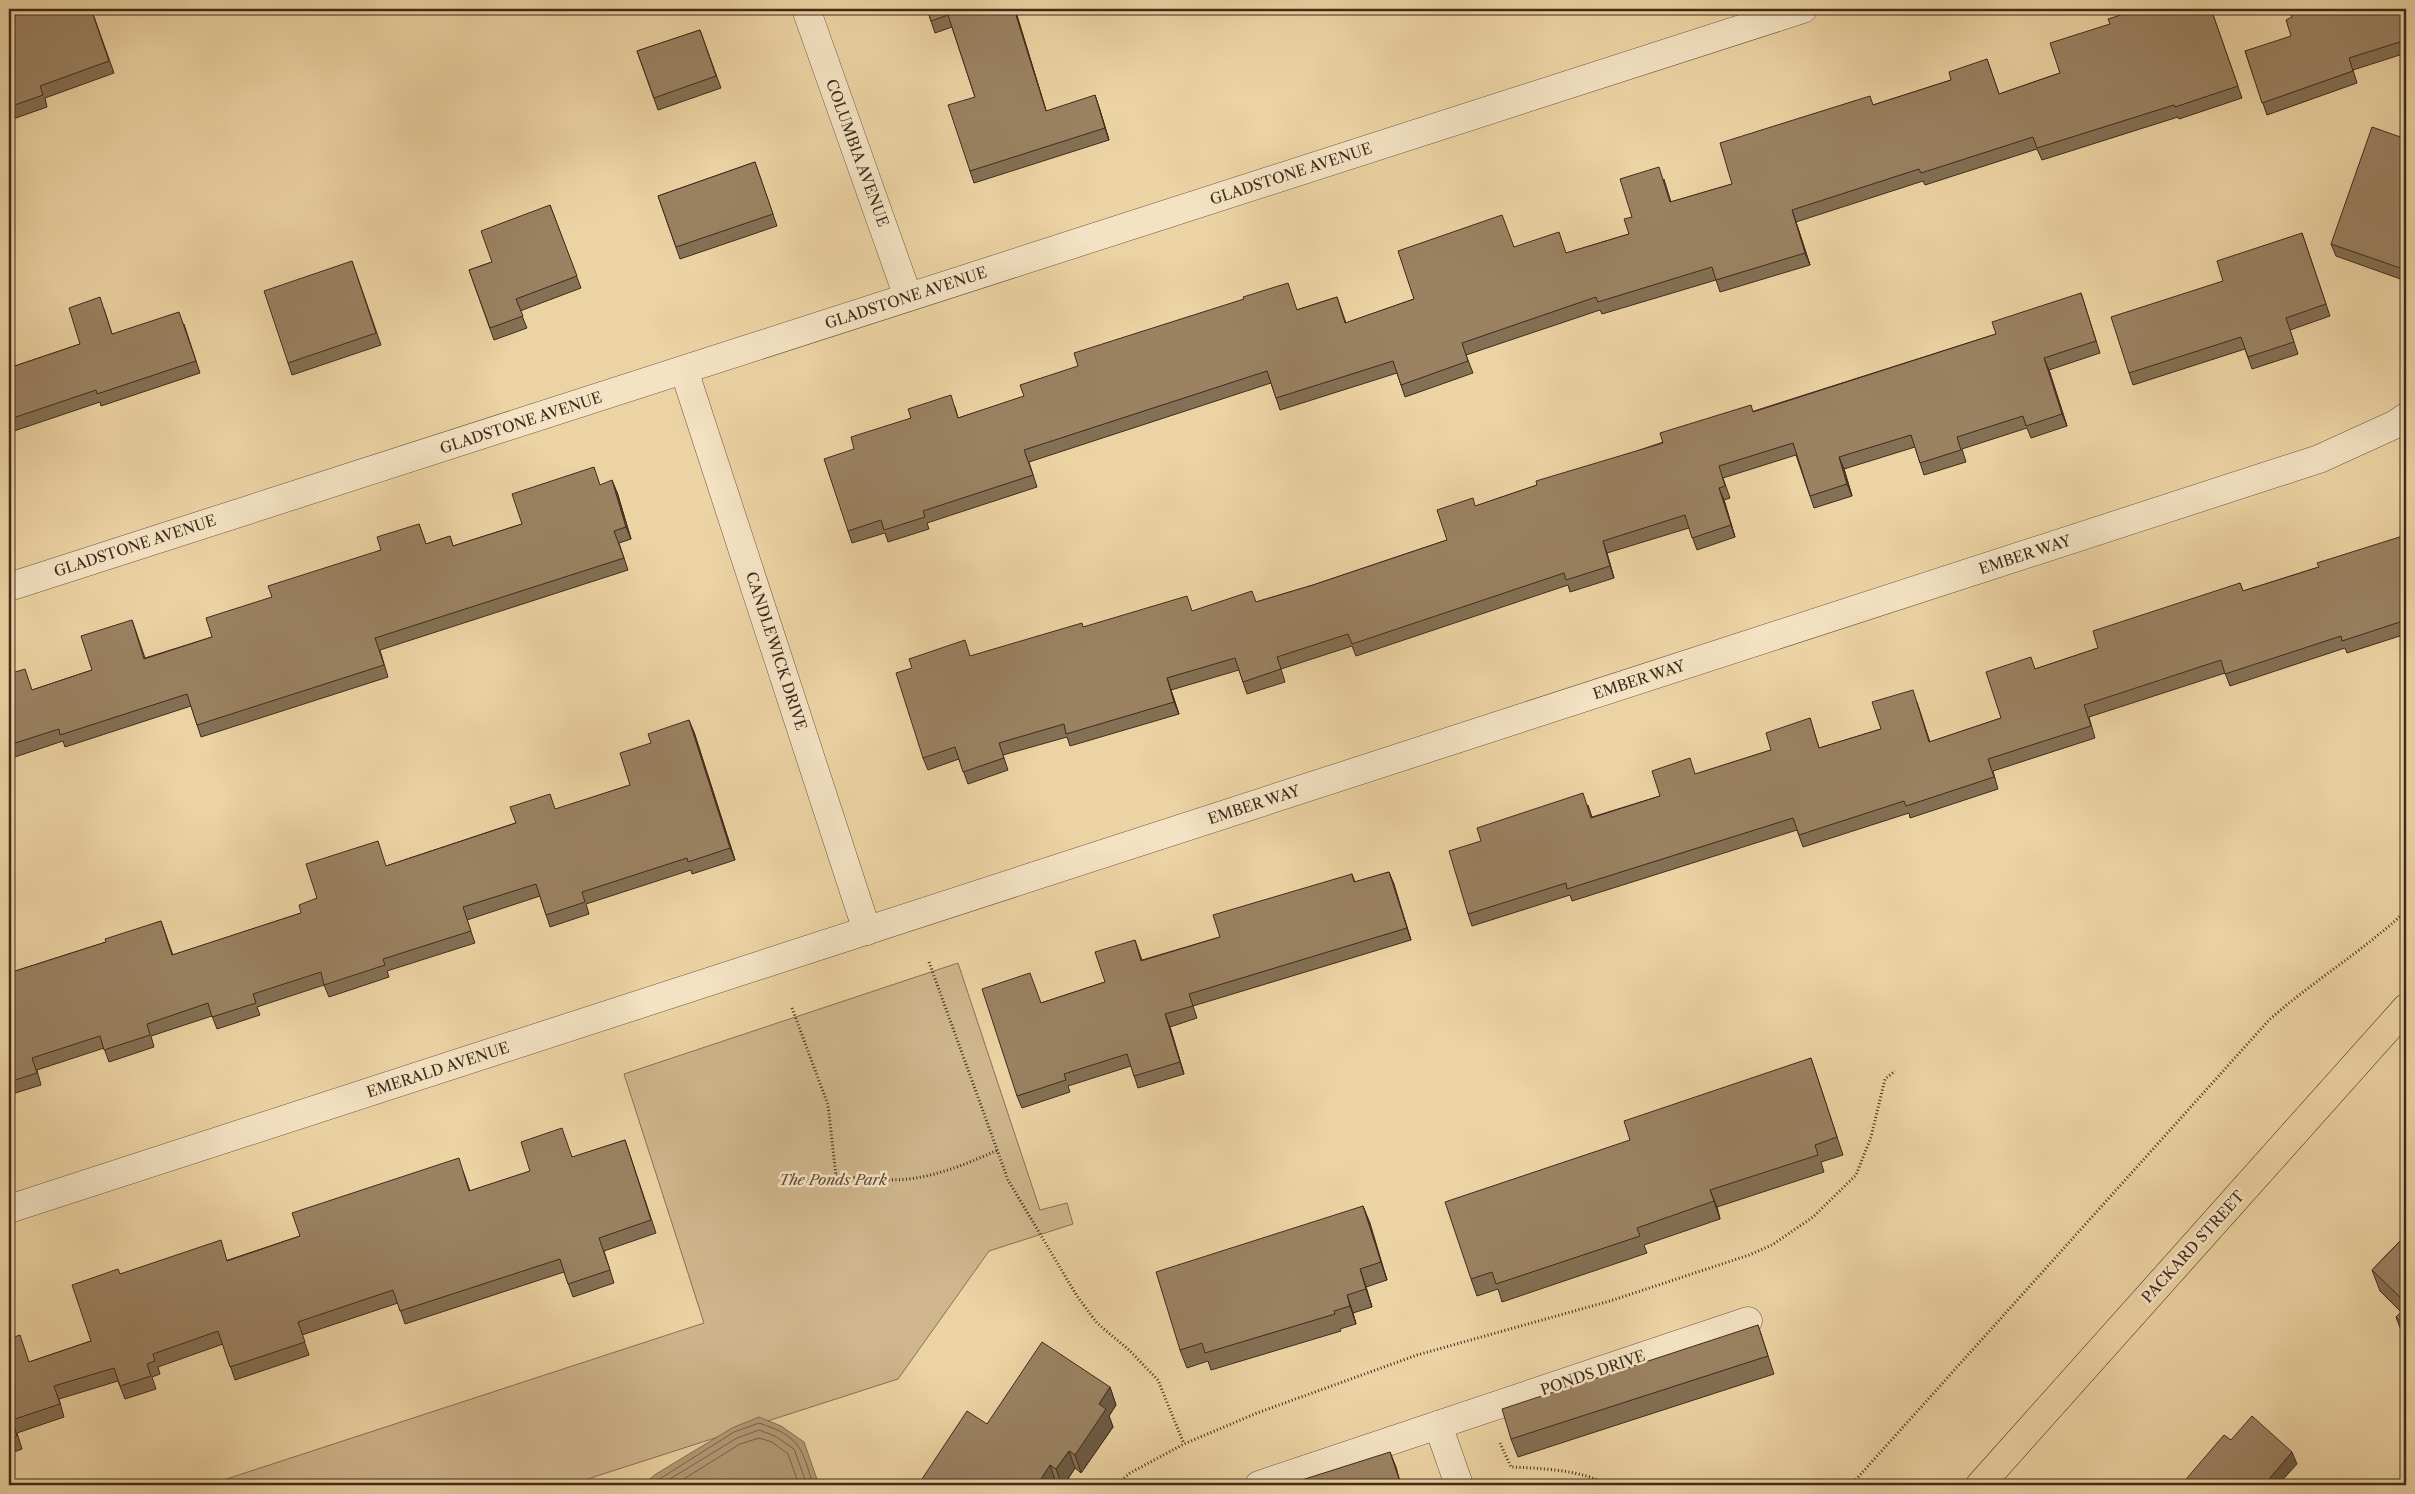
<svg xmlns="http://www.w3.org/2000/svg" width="2415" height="1494" viewBox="0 0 2415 1494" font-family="'Libre Caslon Text',serif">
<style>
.green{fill:#cfb68c;stroke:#887054}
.water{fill:#b29a75;stroke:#856d51}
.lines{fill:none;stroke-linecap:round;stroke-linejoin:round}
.shore{stroke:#7a6248;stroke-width:1}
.minor-casing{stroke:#6c543e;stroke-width:29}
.major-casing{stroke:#412a1c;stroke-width:29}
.path{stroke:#412a1c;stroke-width:3;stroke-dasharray:1 2.5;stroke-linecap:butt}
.minor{stroke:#f3e2c3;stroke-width:28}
.major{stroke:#ecd3a3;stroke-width:28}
.wall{fill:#847054;stroke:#412a1c}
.shaded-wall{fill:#6c5b45;stroke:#412a1c}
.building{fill:#9a8262;stroke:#412a1c}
.labels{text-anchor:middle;stroke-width:5;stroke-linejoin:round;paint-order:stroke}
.street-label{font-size:15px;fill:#412a1c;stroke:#f3e2c3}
.park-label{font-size:15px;font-style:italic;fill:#5d4632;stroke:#f3e2c3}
</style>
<rect width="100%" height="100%" fill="#ecd3a3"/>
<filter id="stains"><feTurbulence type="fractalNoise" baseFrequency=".004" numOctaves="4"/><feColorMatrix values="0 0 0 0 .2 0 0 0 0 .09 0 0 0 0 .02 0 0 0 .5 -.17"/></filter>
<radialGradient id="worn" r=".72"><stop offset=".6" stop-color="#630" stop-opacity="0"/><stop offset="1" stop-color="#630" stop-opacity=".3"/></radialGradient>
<!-- green -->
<path class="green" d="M958,963L1040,1210L1067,1203L1073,1224L989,1251L898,1379L569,1485H208L704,1323L624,1074Z"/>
<!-- water -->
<path class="water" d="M759,1417L781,1426L804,1442L819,1485H642L656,1474L732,1428Z"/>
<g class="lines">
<!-- shore -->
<g class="shore">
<path d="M650,1485L734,1432L759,1423C799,1436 802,1447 813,1485"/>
<path d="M660,1485L737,1438L759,1430L775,1436L794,1449L807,1485"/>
<path d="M674,1485L740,1444L759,1438L772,1442L788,1454L799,1485"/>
</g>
<defs>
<g id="minor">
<path d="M806,9L908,297"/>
<path d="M684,370L867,931"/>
<path d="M9,587L1803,9"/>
<path d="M9,1209L2319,459L2396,424L2406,417"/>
<path d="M1438,1425L1459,1485"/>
<path d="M1259,1485L1748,1321"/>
</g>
<path id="major" d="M1980,1485L2406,1008"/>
</defs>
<!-- minor casing -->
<use href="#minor" class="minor-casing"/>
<!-- major casing -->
<use href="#major" class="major-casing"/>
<!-- path -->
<g class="path">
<path d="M929,962L1008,1180L1077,1296L1097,1323L1129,1350L1158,1380L1184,1444"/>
<path d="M792,1008L828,1105L836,1176C863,1178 894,1183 921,1177C948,1172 973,1161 998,1150"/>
<path d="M1500,1443L1511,1467C1537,1468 1586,1470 1606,1485"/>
<path d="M1116,1485L1130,1473L1184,1444L1257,1413L1417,1355L1610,1301L1749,1255L1772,1245L1813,1217L1856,1175L1871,1137L1885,1079L1895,1071"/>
<path d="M1851,1485L2269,1020C2313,981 2363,951 2406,911"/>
</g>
<!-- minor -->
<use href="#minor" class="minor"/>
<!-- major -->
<use href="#major" class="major"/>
</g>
<!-- wall -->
<g class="wall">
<path d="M9,9H98L92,11L114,73L45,98L47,107L13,119L9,107Z"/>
<path d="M927,9H1015L1046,111L1099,107L1109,140L974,183L970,171L975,97L952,27L935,33Z"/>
<path d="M2211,9L2242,98L2179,119L2178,117L2042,160L2037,149L1925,185L1923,181L1796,222L1810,265L1720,292L1716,280L1602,314L1600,310L1466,355L1473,373L1405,397L1397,373L1280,410L1271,383L1029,462L1037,487L927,523L929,529L888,542L885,533L852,543L848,531L854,449L955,407L958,418L1337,297L1346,323L1414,299L1514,247L1566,253L1629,234L1632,217L1664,179L1671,202L1732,184L1873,105L1951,80L1987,59L1999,94L2060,73L2155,15Z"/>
<path d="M2406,9V53L2353,70L2357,83L2267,115L2245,51Z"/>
<path d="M700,30L721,88L658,110L637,51Z"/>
<path d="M2406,139V281L2336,256L2331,244Z"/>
<path d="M755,162L777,226L680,259L658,196Z"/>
<path d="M550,205L581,288L520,311L527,328L494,340L469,270L492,262Z"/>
<path d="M2302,233L2330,316L2290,330L2298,354L2252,369L2245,349L2133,385L2129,373L2223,281Z"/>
<path d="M352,261L381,345L292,375L288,363Z"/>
<path d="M2081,293L2100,353L2049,370L2067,426L2031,438L2027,428L1962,449L1966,462L1924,475L1915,447L1844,469L1852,496L1814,508L1796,455L1723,478L1730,498L1724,500L1735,537L1697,550L1689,528L1607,553L1614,578L1570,592L1568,585L1356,656L1352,646L1281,669L1285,682L1247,694L1239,670L1171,690L1179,714L1070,746L1067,737L1003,755L1008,770L968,784L959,759L928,770L923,758L971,656L1083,627L1256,602L1313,585L1447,540L1476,506L1754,411L1996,334Z"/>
<path d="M104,309L112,334L184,324L200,373L101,406L100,402L14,431L12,425L9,426V368L80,344Z"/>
<path d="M600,485L617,492L631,539L619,543L628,570L380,650L388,677L201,737L191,706L65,747L63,741L9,759V674L32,690L92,670L132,620L145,658L212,637L272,597L381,550L419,524L426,544L450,536L453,546L522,524Z"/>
<path d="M2406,535V634L2347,653L2345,648L2230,686L2225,673L2089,717L2095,738L1993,771L1998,789L1910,818L1909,813L1803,847L1797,830L1572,901L1570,895L1472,926L1468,914L1481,841L1588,805L1592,817L1660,796L1696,774L1771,750L1810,718L1819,748L1881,729L1917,702L1930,742L2001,718L2035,669L2098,648L2240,583L2243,591L2319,567Z"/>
<path d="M694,732L735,860L692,874L691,870L586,904L589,914L550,927L540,896L467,920L475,943L387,971L389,977L329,997L324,985L257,1007L260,1015L217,1029L212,1016L151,1036L154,1047L109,1062L104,1048L37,1070L41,1085L9,1095V973L106,942L161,921L173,955L301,913L317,898L386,866L630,785Z"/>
<path d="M1389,872L1411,940L1193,1006L1197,1018L1170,1027L1184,1074L1138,1088L1131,1066L1068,1086L1070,1092L1022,1108L1017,1096L1041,1003L1105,982L1135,940L1142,960L1220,937L1352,874L1355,882Z"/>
<path d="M1811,1058L1843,1155L1821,1162L1824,1172L1717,1207L1720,1219L1644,1245L1647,1253L1502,1302L1498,1289L1477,1296L1471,1279L1630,1140Z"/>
<path d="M625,1140L656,1233L604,1251L614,1283L573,1297L564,1272L405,1324L398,1303L302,1335L309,1355L235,1380L223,1344L158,1367L160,1374L152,1377L156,1389L125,1399L118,1381L59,1399L64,1417L17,1433L22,1449L9,1454V1339L29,1362L91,1341L120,1274L228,1260L300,1236L463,1171L470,1191Z"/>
<path d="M1363,1206L1387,1280L1366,1287L1372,1307L1353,1313L1356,1324L1340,1329L1341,1331L1211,1370L1208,1361L1187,1368L1180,1350Z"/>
<path d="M2406,1235V1341L2404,1338L2396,1317L2401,1312L2380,1291L2372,1270Z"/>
<path d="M1758,1325L1774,1374L1518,1457L1511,1439Z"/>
<path d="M1110,1387L1116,1405L1109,1416L1113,1427L1081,1473L1075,1468L1064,1485H1060L1056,1483L1054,1485H918L987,1424Z"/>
</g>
<!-- shaded-wall -->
<g class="shaded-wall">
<path d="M1014,9H1015L1050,123L1046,111Z"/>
<path d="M1095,95L1099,107L1109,140L1105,128Z"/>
<path d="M1792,210L1796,222L1810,265L1805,253Z"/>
<path d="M2044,358L2049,370L2067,426L2062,414Z"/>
<path d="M1839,457L1844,469L1852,496L1847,484Z"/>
<path d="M612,480L617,492L631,539L626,527Z"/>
<path d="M1719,488L1724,500L1735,537L1731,525Z"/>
<path d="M1603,541L1607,553L1614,578L1610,566Z"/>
<path d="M1167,678L1179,714L1174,702Z"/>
<path d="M689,720L694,732L735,860L730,848Z"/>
<path d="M1389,872L1394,884L1411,940L1407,928Z"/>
<path d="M1165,1014L1170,1027L1184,1074L1180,1062Z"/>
<path d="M1710,1190L1717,1207L1720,1219L1714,1201Z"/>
<path d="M1363,1206L1370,1223L1387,1280L1381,1262Z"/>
<path d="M1360,1269L1366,1287L1372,1307L1366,1289Z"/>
<path d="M1347,1295L1353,1313L1356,1324L1350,1306Z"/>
<path d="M1110,1387L1116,1405L1109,1416L1113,1427L1081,1473L1075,1455L1099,1404Z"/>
<path d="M1069,1451L1075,1468L1064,1485H1062L1056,1469Z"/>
<path d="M1390,1452L1396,1467L1401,1485Z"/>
<path d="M2292,1452L2297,1464L2278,1485H2264Z"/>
<path d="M1050,1465L1056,1483L1054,1485H1037Z"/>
</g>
<!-- building -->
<g class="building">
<path d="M9,9H91L109,61L40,86L43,95L9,107Z"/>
<path d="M927,9H1014L1046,111L1095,95L1105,128L970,171L948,105L975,97L948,15L931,21Z"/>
<path d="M2139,9H2152L2155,15L2174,9H2211L2238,86L2175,107L2174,105L2037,148L2033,137L1921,173L1919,169L1792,210L1805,253L1716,280L1712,267L1598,302L1596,297L1462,343L1468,361L1401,385L1393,361L1276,398L1267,371L1024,450L1033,475L923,511L925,517L884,530L881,520L848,531L824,459L854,449L851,437L911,418L908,409L951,395L958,418L1024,396L1020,385L1078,366L1074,353L1244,299L1243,297L1288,283L1297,310L1337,297L1345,323L1414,299L1398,251L1502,215L1514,247L1559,232L1566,253L1629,234L1624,219L1632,217L1620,179L1659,167L1670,202L1732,184L1720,143L1870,96L1873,105L1951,80L1949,72L1987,59L1999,94L2060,73L2050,43L2110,24L2108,19Z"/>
<path d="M2289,9H2406V40L2349,58L2353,71L2262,103L2245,51L2291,36L2286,20L2292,17Z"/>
<path d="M700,30L716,76L654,98L637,51Z"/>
<path d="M2372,127L2406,139V270L2331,244Z"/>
<path d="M755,162L773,214L676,247L658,196Z"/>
<path d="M550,205L577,276L516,299L523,316L490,328L469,270L492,262L481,231Z"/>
<path d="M2302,233L2326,304L2286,318L2294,342L2248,357L2241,337L2129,373L2111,317L2223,281L2217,261Z"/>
<path d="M352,261L376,333L288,363L264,291Z"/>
<path d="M2081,293L2096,341L2044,358L2062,414L2026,426L2023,416L1957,437L1961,450L1920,463L1911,435L1839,457L1847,484L1810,496L1793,443L1719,466L1725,486L1719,488L1731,525L1692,538L1685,515L1603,541L1610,566L1566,580L1564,573L1352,644L1348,634L1277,657L1281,669L1243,682L1235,658L1167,678L1174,702L1066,734L1064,724L999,743L1004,758L963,772L955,747L923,758L896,673L912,668L909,659L965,640L970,656L1082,623L1083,627L1187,596L1192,611L1252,591L1256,602L1313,585L1447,540L1437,510L1473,498L1475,506L1537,485L1536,481L1663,443L1660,433L1751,405L1753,412L1996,334L1992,322Z"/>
<path d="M100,297L112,334L179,312L196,361L97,394L96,390L10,419L9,416V368L80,344L69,308Z"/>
<path d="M594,467L600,485L612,480L626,527L614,531L624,558L375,638L384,665L197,725L187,694L60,735L59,729L9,745V674L25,669L32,690L92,670L81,636L132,620L144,659L212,637L206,618L272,597L268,586L381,550L377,537L419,524L426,544L450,536L453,546L522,524L512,494Z"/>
<path d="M2406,535V620L2342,641L2341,636L2225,674L2221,660L2084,705L2091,726L1988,759L1994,777L1906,806L1904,801L1799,835L1793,818L1567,889L1566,883L1468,914L1449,851L1481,841L1477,828L1583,793L1591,818L1660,796L1652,771L1690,758L1695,774L1771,750L1766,733L1810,718L1819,748L1881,729L1872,702L1913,690L1929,742L2001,718L1986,672L2031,657L2035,669L2098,648L2093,631L2240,583L2243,591L2319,567L2317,563Z"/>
<path d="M689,720L730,848L688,862L687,858L582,892L585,902L546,915L536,884L463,907L471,931L383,959L385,965L324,985L321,972L253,994L256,1003L212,1017L208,1003L147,1024L150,1035L104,1050L100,1036L32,1058L37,1073L9,1082V973L106,942L105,939L161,921L172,955L301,913L299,905L317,898L306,864L378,841L386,866L516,823L510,807L550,794L555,809L630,785L620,753L651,743L648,734Z"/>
<path d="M1389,872L1407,928L1189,994L1193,1006L1165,1014L1180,1062L1134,1076L1127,1054L1064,1074L1066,1080L1017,1096L982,989L1030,973L1041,1003L1105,982L1095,952L1135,940L1141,961L1220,937L1213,915L1352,874L1354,882Z"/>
<path d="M1811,1058L1837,1137L1815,1145L1818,1155L1710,1190L1714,1201L1637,1228L1640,1236L1496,1284L1492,1272L1471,1279L1445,1202L1630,1140L1624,1121Z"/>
<path d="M562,1128L572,1157L625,1140L651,1220L599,1238L610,1270L568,1284L560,1259L400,1311L393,1290L298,1322L305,1342L230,1367L218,1331L153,1354L155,1361L147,1364L151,1376L120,1386L114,1368L54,1386L60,1404L12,1420L17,1436L9,1439V1339L20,1335L29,1362L91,1341L72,1285L118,1269L120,1274L221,1240L227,1261L300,1236L292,1213L459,1158L469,1191L530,1171L521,1142Z"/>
<path d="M1363,1206L1381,1262L1360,1269L1366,1289L1347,1295L1350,1306L1334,1311L1335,1314L1205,1353L1202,1343L1180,1350L1156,1272Z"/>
<path d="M2406,1235V1303L2372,1270Z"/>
<path d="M2406,1307V1327L2396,1317Z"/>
<path d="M1758,1325L1768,1356L1511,1439L1502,1409Z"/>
<path d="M1042,1342L1110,1387L1099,1404L1106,1409L1075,1455L1069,1451L1056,1469L1050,1465L1037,1485H918L967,1411L987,1424Z"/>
<path d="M2252,1416L2292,1452L2264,1485H2239L2237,1483L2236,1485H2181L2224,1435L2231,1440Z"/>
<path d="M1390,1452L1401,1485H1286Z"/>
</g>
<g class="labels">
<!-- street labels -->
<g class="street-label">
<text transform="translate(857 153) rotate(70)" y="5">COLUMBIA AVENUE</text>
<text transform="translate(1291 174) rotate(-18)" y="5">GLADSTONE AVENUE</text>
<text transform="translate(906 298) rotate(-18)" y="5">GLADSTONE AVENUE</text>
<text transform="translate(521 423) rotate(-18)" y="5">GLADSTONE AVENUE</text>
<text transform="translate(135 546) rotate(-18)" y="5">GLADSTONE AVENUE</text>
<text transform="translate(2025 555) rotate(-18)" y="5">EMBER WAY</text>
<text transform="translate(776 651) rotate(72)" y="5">CANDLEWICK DRIVE</text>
<text transform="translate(1639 680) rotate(-18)" y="5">EMBER WAY</text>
<text transform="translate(1254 805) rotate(-18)" y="5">EMBER WAY</text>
<text transform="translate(438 1070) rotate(-18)" y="5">EMERALD AVENUE</text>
<text transform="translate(2193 1247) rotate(-48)" y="5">PACKARD STREET</text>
<text transform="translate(1593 1373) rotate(-19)" y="5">PONDS DRIVE</text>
</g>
<!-- park labels -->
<g class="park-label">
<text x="833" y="1185">The Ponds Park</text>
</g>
</g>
<!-- margin -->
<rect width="2415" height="1494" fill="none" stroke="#ecd3a3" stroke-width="30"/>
<rect x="10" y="10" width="2395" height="1474" fill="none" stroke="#412a1c" stroke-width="2.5"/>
<rect x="15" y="15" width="2385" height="1464" fill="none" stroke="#412a1c"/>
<rect width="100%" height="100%" filter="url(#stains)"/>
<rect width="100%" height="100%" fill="url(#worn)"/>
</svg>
